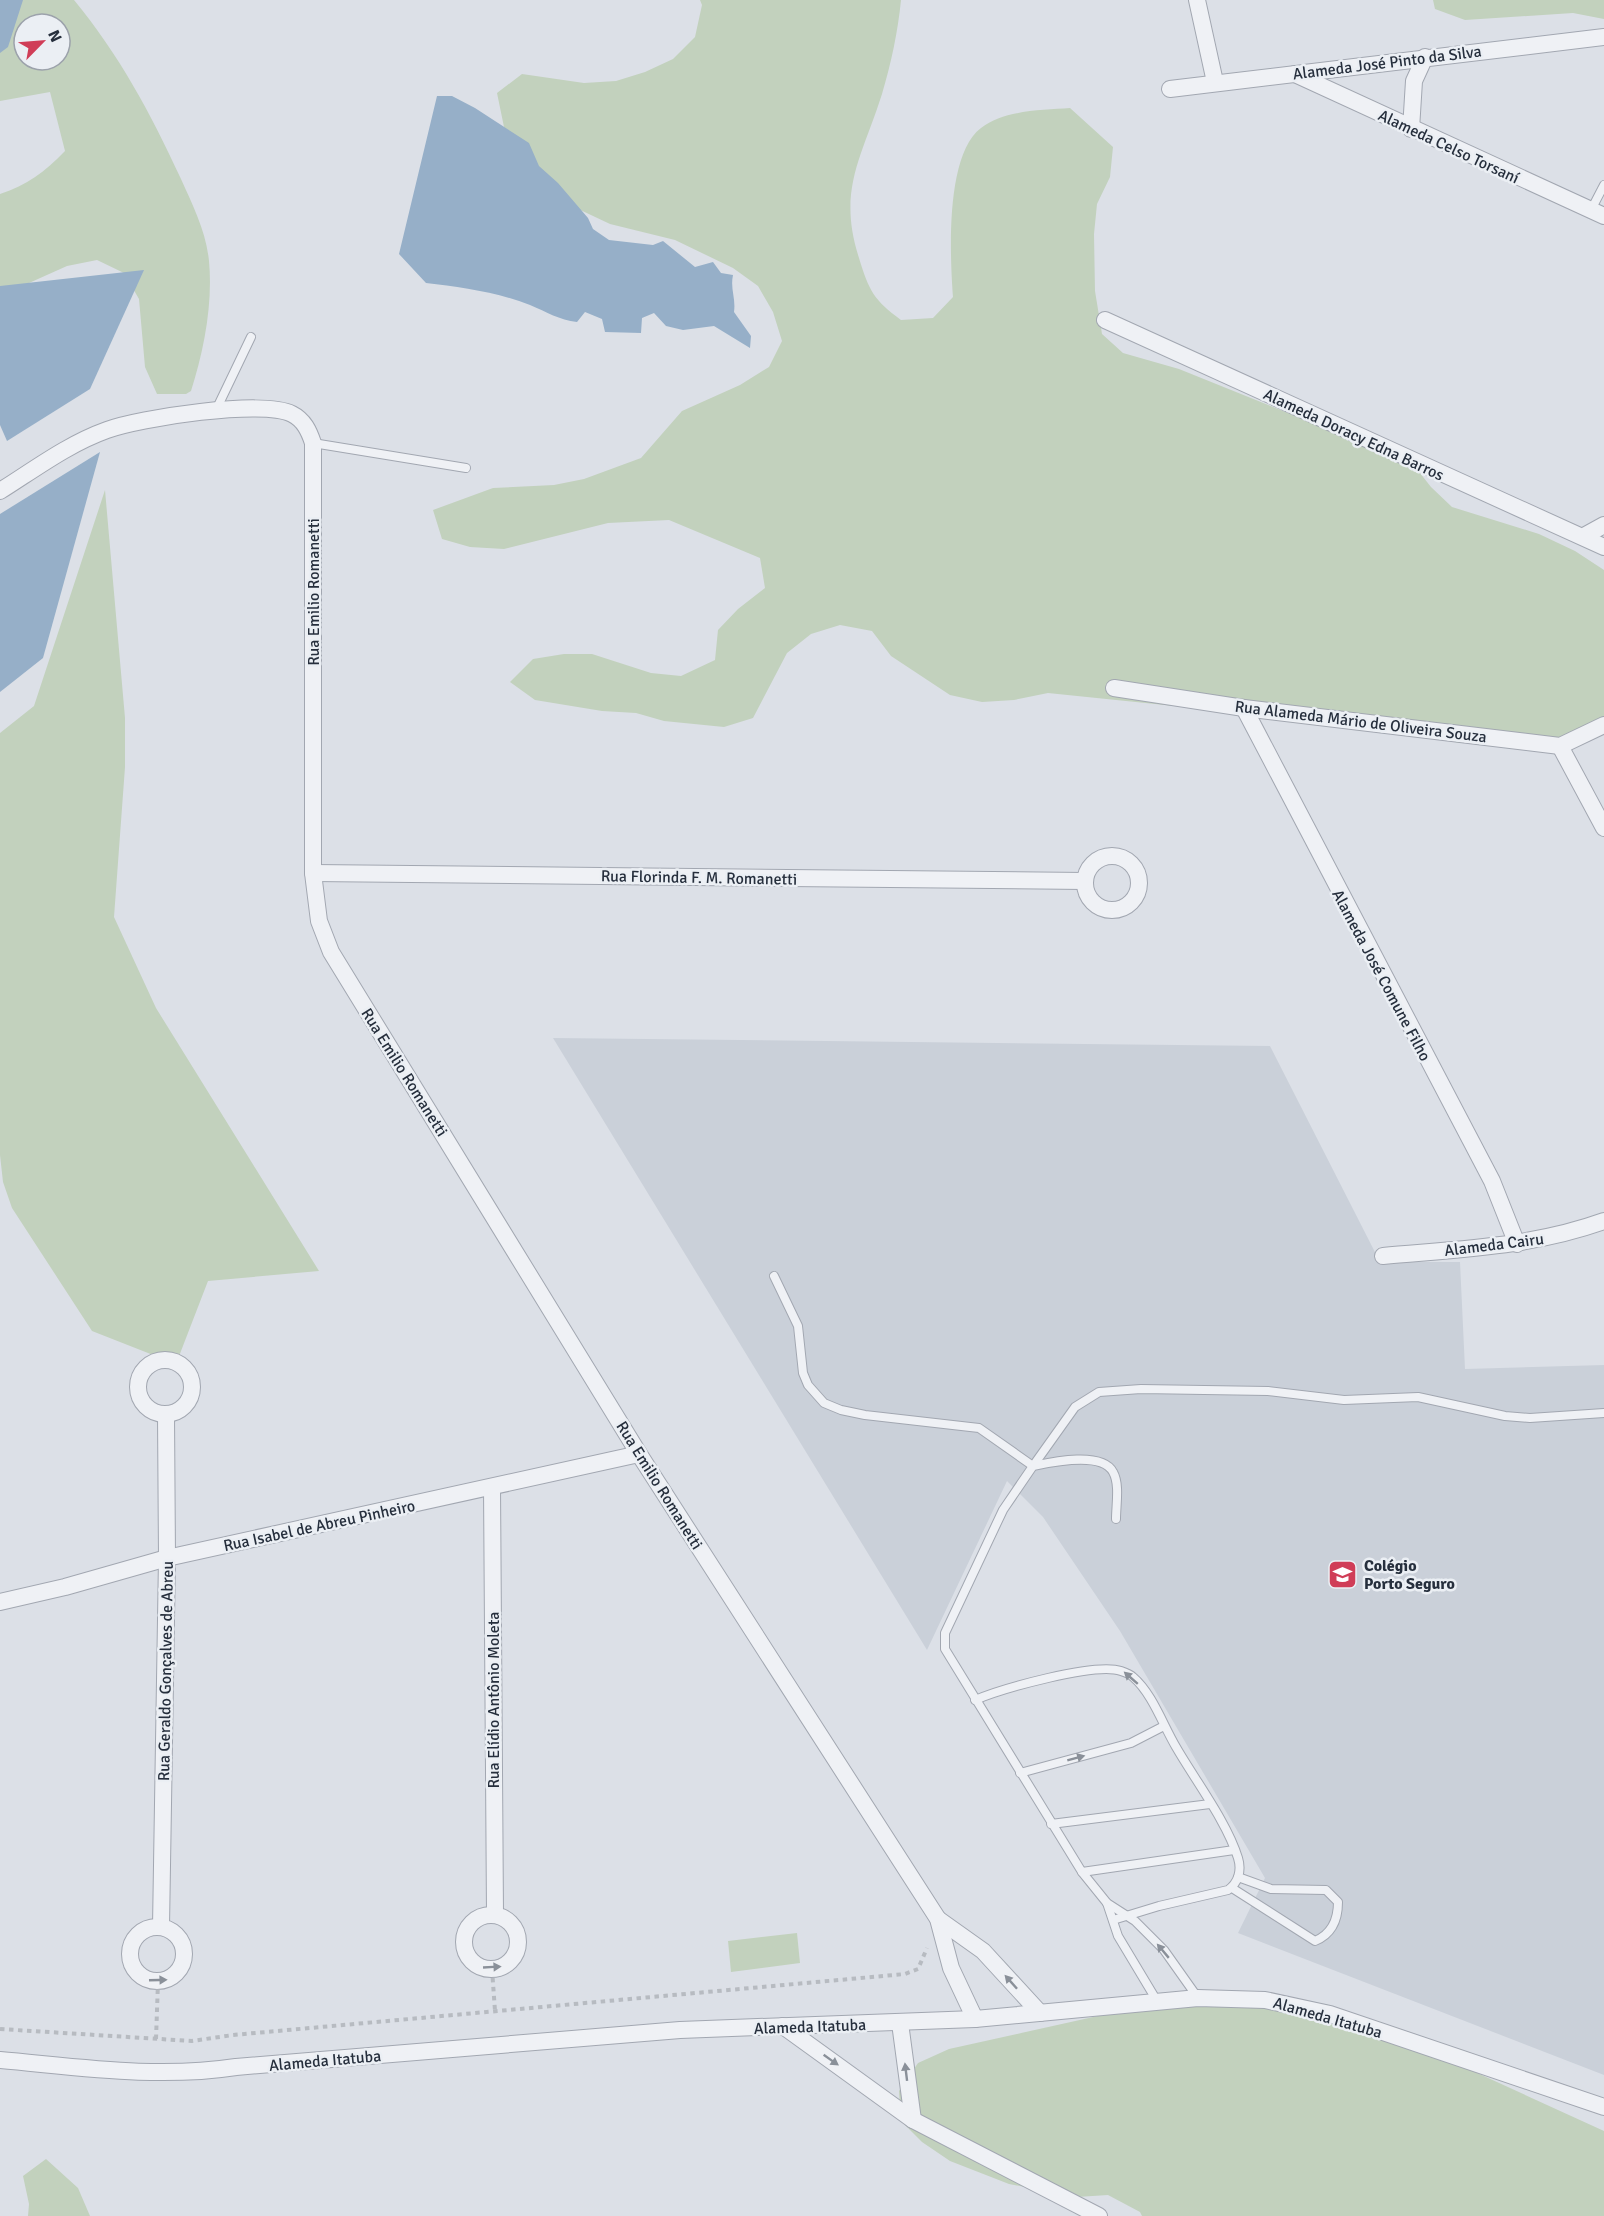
<svg xmlns="http://www.w3.org/2000/svg" width="1604" height="2216" viewBox="0 0 1604 2216" font-family="Signika,sans-serif">
<style>
.built{fill:#cad0d9}
.green{fill:#c2d1bd;fill-rule:evenodd}
.water{fill:#96afc8}
.lines{fill:none;stroke-linecap:round;stroke-linejoin:round}
.service-casing{stroke:#a2a7b1;stroke-width:10}
.minor-casing{stroke:#a2a7b1;stroke-width:18}
.path{stroke:#b7bbc1;stroke-width:4;stroke-dasharray:4.5 4.5;stroke-linecap:butt}
.service{stroke:#eff1f5;stroke-width:8}
.minor{stroke:#eff1f5;stroke-width:16}
.oneway{fill:#8a9099}
.labels{text-anchor:middle;stroke-width:5;stroke-linejoin:round;paint-order:stroke}
.street-label{font-size:16px;fill:#262f3d;stroke:#ebeff4}
.poi-label{font-size:16px;font-weight:bold;fill:#262f3d;stroke:#ebeff4;text-anchor:start}
</style>
<rect width="100%" height="100%" fill="#dce0e7"/>
<!-- built -->
<path class="built" d="M553,1038L1270,1046L1380,1262H1460L1465,1369L1604,1365V2075L1238,1933L1265,1878L1120,1631L1043,1517L1007,1481L927,1650Z"/>
<!-- green -->
<g class="green">
<path d="M0,0H74C120,56 151,114 181,179C193,206 206,231 209,261C213,304 204,350 191,391L186,394H157L145,367L139,299L124,273L97,260L67,266L0,296V194C27,185 45,172 65,151L50,92L0,101ZM24,24H60V60H24Z"/>
<path d="M700,0H901C898,31 891,64 882,94C862,157 837,190 859,258C869,291 874,300 901,320L933,318L953,297C950,256 945,155 981,128C1004,110 1042,110 1070,108L1113,147L1110,177L1097,204L1094,234L1095,291L1102,334L1123,353L1179,369L1412,463L1431,487L1452,507L1539,534L1575,551L1604,570V730L1540,740L1459,743L1431,735L1429,732L1048,693L1014,700L982,702L950,695L891,656L872,631L840,625L811,634L787,653L753,718L724,727L664,721L636,713L602,711L535,700L510,682L533,659L564,654H592L651,673L681,676L715,660L718,630L738,609L765,588L760,558L669,520L608,523L504,549L470,547L442,539L433,510L493,488L554,485L584,479L641,458L682,411L740,385L769,367L782,341L773,312L758,286L733,268L675,240L610,224L574,207L504,127L497,93L522,74L584,83L616,81L645,72L673,59L695,37L702,5Z"/>
<path d="M1433,0H1604V19L1573,13L1465,20L1435,9Z"/>
<path d="M105,490L125,718V767L114,917L156,1008L319,1271L208,1281L176,1364L92,1331L12,1208L3,1182L0,1155V733L34,706Z"/>
<path d="M797,1933L800,1963L731,1972L728,1941Z"/>
<path d="M1197,1994L1212,2000L1326,2004L1604,2131V2216H1142L1140,2212L1108,2195L1077,2197L1009,2184L950,2161L922,2142L901,2121L899,2091L918,2063L949,2049Z"/>
<path d="M46,2159L78,2188L90,2216H28L29,2204L23,2176Z"/>
</g>
<!-- water -->
<g class="water">
<path d="M0,0H23L8,47L0,53Z"/>
<path d="M437,96H452L475,108L529,143L539,166L558,183L588,218L593,229L609,240L653,245L663,241L695,267L713,262L721,273L733,275C730,289 736,298 734,312L751,336L750,348L714,326L683,330L666,326L654,313L642,318L641,333L605,332L602,319L585,312L577,322C559,320 547,312 530,305C497,292 460,287 426,283L399,254Z"/>
<path d="M144,270L90,389L7,441L0,425V286Z"/>
<path d="M100,452L43,658L0,692V514Z"/>
</g>
<g class="lines">
<defs>
<g id="service">
<path d="M1591,210L1604,185"/>
<path d="M216,410L251,337"/>
<path d="M313,443L466,468"/>
<path d="M774,1276L798,1326L803,1373L808,1385L824,1403L841,1410L865,1415L979,1428L1033,1466L1075,1407L1099,1392L1141,1389L1268,1391L1344,1400L1418,1397L1505,1416L1530,1418L1604,1413"/>
<path d="M1116,1519C1116,1505 1120,1484 1113,1472C1102,1451 1052,1462 1033,1466L1003,1510L945,1633V1649L1082,1872L1107,1903L1135,1921L1164,1950L1198,1998"/>
<path d="M975,1700C1001,1689 1095,1662 1121,1671C1124,1672 1130,1674 1133,1677C1152,1693 1163,1725 1176,1747C1195,1780 1227,1822 1238,1858C1242,1871 1238,1883 1228,1890L1159,1906L1113,1920"/>
<path d="M1020,1773L1131,1743L1164,1726"/>
<path d="M1051,1824L1210,1804"/>
<path d="M1082,1872L1234,1850"/>
<path d="M1232,1888L1315,1941C1332,1934 1338,1919 1338,1902L1326,1890L1271,1889L1238,1877"/>
<path d="M1107,1903L1118,1936L1157,2001"/>
</g>
<g id="minor">
<path d="M1197,0L1215,82"/>
<path d="M1295,74L1604,216"/>
<path d="M1170,89L1604,37"/>
<path d="M1411,129L1414,81L1425,57"/>
<path d="M1105,320L1604,547"/>
<path d="M0,491C35,469 68,444 107,430C139,418 263,399 292,414C304,420 309,431 313,443V873L319,921L331,952L639,1454L938,1919L951,1968L975,2019"/>
<path d="M1584,536L1604,525"/>
<path d="M1114,688L1244,708L1560,746L1604,725"/>
<path d="M1244,708L1492,1181L1517,1244"/>
<path d="M1560,746L1604,828"/>
<circle cx="1112" cy="883" r="27"/>
<path d="M313,873L1085,881"/>
<path d="M1383,1256C1458,1249 1532,1247 1604,1221"/>
<circle cx="165" cy="1387" r="27"/>
<path d="M492,1487L495,1914"/>
<path d="M0,1602L65,1587L167,1558L639,1454"/>
<circle cx="491" cy="1942" r="27"/>
<path d="M938,1919L983,1951L1040,2013"/>
<circle cx="157" cy="1954" r="27"/>
<path d="M161,1927L167,1558L166,1415"/>
<path d="M900,2023L913,2120"/>
<path d="M783,2026L913,2120L1099,2216"/>
<path d="M0,2060C79,2067 157,2079 236,2067L680,2030L975,2019L1198,1998L1265,2000L1330,2014L1604,2107"/>
</g>
</defs>
<!-- service casing -->
<use href="#service" class="service-casing"/>
<!-- minor casing -->
<use href="#minor" class="minor-casing"/>
<!-- path -->
<g class="path">
<path d="M492,1969L495,2011"/>
<path d="M0,2029L192,2041L233,2035L905,1974L918,1969L927,1948"/>
<path d="M156,2039L158,1982"/>
</g>
<!-- service -->
<use href="#service" class="service"/>
<!-- minor -->
<use href="#minor" class="minor"/>
</g>
<!-- one-way arrows -->
<defs><path id="oneway-solid" d="M-6-.8H1V-3.2L6.5 0L1 3.2V.8H-6Z" transform="scale(1.5)"/></defs>
<g class="oneway">
<use href="#oneway-solid" transform="translate(1131 1678) rotate(-139)"/>
<use href="#oneway-solid" transform="translate(1076 1758) rotate(-15)"/>
<use href="#oneway-solid" transform="translate(1163 1951) rotate(-130)"/>
<use href="#oneway-solid" transform="translate(492 1967) rotate(-3)"/>
<use href="#oneway-solid" transform="translate(158 1980) rotate(-2)"/>
<use href="#oneway-solid" transform="translate(1011 1982) rotate(-132)"/>
<use href="#oneway-solid" transform="translate(831 2060) rotate(35)"/>
<use href="#oneway-solid" transform="translate(906 2072) rotate(-97)"/>
</g>
<!-- icons -->
<defs>
<symbol id="school-square" viewBox="-11 -11 22 22"><rect x="-9" y="-9" width="18" height="18" rx="4" fill="#d03d57" stroke="#ebeff4"/><path d="M0-5L7-2L0 1L-7-2ZM-4 1L0 2.5L4 1V4Q0 6-4 4Z" fill="#fff"/></symbol>
</defs>
<g fill-rule="evenodd">
<use href="#school-square" x="1326" y="1558" width="33" height="33"/>
</g>
<g class="labels">
<!-- street labels -->
<g class="street-label">
<text transform="translate(1387 62) rotate(-7)" y="6">Alameda José Pinto da Silva</text>
<text transform="translate(1449 146) rotate(25)" y="6">Alameda Celso Torsaní</text>
<text transform="translate(1354 434) rotate(25)" y="6">Alameda Doracy Edna Barros</text>
<text transform="translate(313 592) rotate(-90)" y="6">Rua Emilio Romanetti</text>
<text transform="translate(1361 721) rotate(7)" y="6">Rua Alameda Mário de Oliveira Souza</text>
<text transform="translate(699 877) rotate(1)" y="6">Rua Florinda F. M. Romanetti</text>
<text transform="translate(1382 975) rotate(62)" y="6">Alameda José Comune Filho</text>
<text transform="translate(405 1072) rotate(58)" y="6">Rua Emilio Romanetti</text>
<text transform="translate(1494 1244) rotate(-7)" y="6">Alameda Cairu</text>
<text transform="translate(660 1485) rotate(58)" y="6">Rua Emilio Romanetti</text>
<text transform="translate(319 1525) rotate(-12)" y="6">Rua Isabel de Abreu Pinheiro</text>
<text transform="translate(165 1671) rotate(-89)" y="6">Rua Geraldo Gonçalves de Abreu</text>
<text transform="translate(493 1700) rotate(-90)" y="6">Rua Elídio Antônio Moleta</text>
<text transform="translate(1328 2017) rotate(16)" y="6">Alameda Itatuba</text>
<text transform="translate(810 2026) rotate(-2)" y="6">Alameda Itatuba</text>
<text transform="translate(325 2060) rotate(-5)" y="6">Alameda Itatuba</text>
</g>
<!-- poi labels -->
<g class="poi-label">
<text x="1364" y="1571">Colégio<tspan x="1364" dy="18">Porto Seguro</tspan></text>
</g>
</g>
<!-- north arrow -->
<g transform="translate(42 42) rotate(65)"><circle r="28" fill="#ebeff4" stroke="#9ca2ab" stroke-width="1.5"/>
<path d="M0-4.5L10 22L0 15L-10 22Z" fill="#d03d57"/>
<text y="-9" font-size="16" font-weight="bold" text-anchor="middle" fill="#262f3d">N</text>
</g>
</svg>
